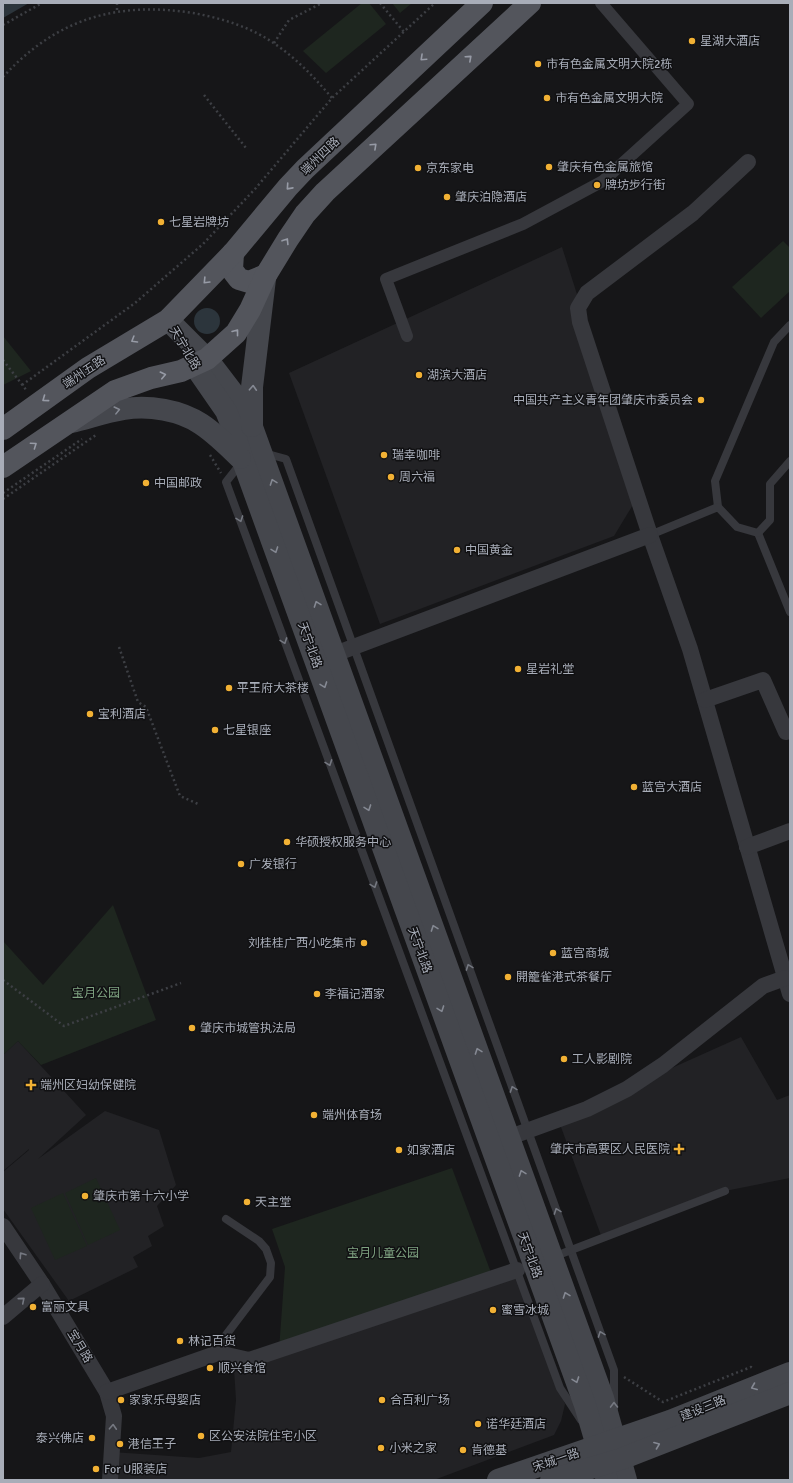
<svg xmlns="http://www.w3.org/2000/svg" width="793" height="1483" viewBox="0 0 793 1483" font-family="Signika,'Noto Sans SC',sans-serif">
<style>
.built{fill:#222225}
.green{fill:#1e261f}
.water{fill:#2c353c}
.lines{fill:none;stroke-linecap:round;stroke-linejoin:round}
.path{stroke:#3d3f44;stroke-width:2.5;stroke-dasharray:2 3;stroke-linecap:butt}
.service{stroke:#37383d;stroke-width:8}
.pedestrian{stroke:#37383d;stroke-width:12}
.minor{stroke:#37383d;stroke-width:16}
.secondary{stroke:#45474d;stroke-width:22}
.primary{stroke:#53555c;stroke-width:22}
.oneway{stroke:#979ba6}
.oneway2{stroke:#858993}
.oneway3{stroke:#757881}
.poi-dot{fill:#f2b134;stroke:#111113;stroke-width:1.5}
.labels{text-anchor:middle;stroke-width:3;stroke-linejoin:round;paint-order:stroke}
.poi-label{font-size:12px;fill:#a8adb8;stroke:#111113;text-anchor:start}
.street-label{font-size:12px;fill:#a8adb8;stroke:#111113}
.park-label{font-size:12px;fill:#7fa381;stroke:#111113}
</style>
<rect width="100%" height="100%" fill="#161618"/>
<!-- built -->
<g class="built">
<path d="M562,247L640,493L614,536L380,624L289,373Z"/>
<path d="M741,1037L777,1100L790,1095V1178L725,1191L602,1238L558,1119Z"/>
<path d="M18,1041L86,1115L38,1159L105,1111L159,1130L176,1185L157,1206L164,1226L148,1236L152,1246L133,1257L138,1267L69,1301L3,1209V1172L29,1150V1149L3,1171V1055Z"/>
<path d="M517,1270L565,1404L561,1421L554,1435L434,1480H110L112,1452L199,1458L231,1452L236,1400L234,1369L249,1360Z"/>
</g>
<!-- green -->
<g class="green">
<path d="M362,3H369L386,24L326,73L303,51Z"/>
<path d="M392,3H412L400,13Z"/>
<path d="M783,241L790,248V291L761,318L732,287Z"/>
<path d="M3,336L31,371L3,385Z"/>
<path d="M113,905L156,1020L41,1065L18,1041L3,1055V941L43,985Z"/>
<path d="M452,1168L493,1278L279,1350L285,1267L272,1229Z"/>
<path d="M96,1178L120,1230L88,1245L65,1193Z"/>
<path d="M63,1193L87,1246L55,1260L31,1208Z"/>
</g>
<!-- water -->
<g class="water">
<path d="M3,3H29L3,18Z"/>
<circle cx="207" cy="321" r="13"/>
</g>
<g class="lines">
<!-- path -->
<g class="path">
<path d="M117,3V11"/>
<path d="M380,3L404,32"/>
<path d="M3,25L42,3"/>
<path d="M274,43L289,20L322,3"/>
<path d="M3,77C56,19 116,1 193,13C221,18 251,27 275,44C297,59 315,78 332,98"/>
<path d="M204,95L246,148"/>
<path d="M3,360L27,391"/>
<path d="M22,385L135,303L203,244L255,189L332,98L435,3"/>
<path d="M210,455L221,473"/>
<path d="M3,493L82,439"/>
<path d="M3,499L96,435"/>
<path d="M119,647L138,702L146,707L180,796L198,804"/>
<path d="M3,980L64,1026L181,983"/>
<path d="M624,1377L663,1402L751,1367L754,1369"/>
</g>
<!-- service -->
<g class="service">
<path d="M264,453L286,459L614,1370V1408"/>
<path d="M241,463L226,482L560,1388L581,1420"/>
<path d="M718,507L715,481L774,342L790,325"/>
<path d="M758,533L790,612"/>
<path d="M650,535L718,507L737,527L758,533L770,520V484L790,461"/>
<path d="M553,1257L725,1191"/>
<path d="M218,1353L226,1335L270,1277L271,1263L266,1249L259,1241L226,1219"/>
</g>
<!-- pedestrian -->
<path class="pedestrian" d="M407,336L386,279L523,224L603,181L688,104L601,3"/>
<!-- minor -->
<g class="minor">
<path d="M748,162L693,213L587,293L578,308L580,322L650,535L690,649L790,994"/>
<path d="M335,654L650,535"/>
<path d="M705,700L763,680L786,732L790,731"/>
<path d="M747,847L790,831"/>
<path d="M499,1141L587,1109L627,1089L663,1065L763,986L785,978"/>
<path d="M3,1226L42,1284L107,1392L114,1416L110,1480"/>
<path d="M3,1317L42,1284"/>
<path d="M107,1392L218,1353L249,1360L517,1270"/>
</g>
<!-- secondary -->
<g class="secondary">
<path d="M168,320L207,359L233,393L252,427L603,1398L626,1480"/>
<path d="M199,372L226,411L232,426L243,461L585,1405L607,1480"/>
<path d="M71,422C88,418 106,412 124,409C149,405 180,410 201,424C216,434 228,446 240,458"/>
<path d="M252,426V387L265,279"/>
<path d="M498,1480L670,1421L790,1373"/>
<path d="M551,1480L621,1459L790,1393"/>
</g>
<!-- primary -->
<g class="primary">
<path d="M233,253L232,270L239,279L249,282L266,275"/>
<path d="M3,429L88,368L168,320L233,253L288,187L305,169L482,3"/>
<path d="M3,467L115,391L151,378L181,371L207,359L236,333L250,310L266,275L288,239L305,214L325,192L530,3"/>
</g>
</g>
<!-- one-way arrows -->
<defs><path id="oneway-chevron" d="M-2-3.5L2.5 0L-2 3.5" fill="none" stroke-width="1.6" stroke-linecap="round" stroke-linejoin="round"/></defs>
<g class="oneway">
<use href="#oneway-chevron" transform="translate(423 58) rotate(137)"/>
<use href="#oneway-chevron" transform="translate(469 58) rotate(-42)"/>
<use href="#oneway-chevron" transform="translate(374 146) rotate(-43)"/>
<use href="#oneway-chevron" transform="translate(289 187) rotate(132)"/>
<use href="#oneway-chevron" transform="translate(286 241) rotate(-58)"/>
<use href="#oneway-chevron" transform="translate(206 281) rotate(134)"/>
<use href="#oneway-chevron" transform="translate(236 332) rotate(-52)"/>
<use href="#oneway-chevron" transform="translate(134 340) rotate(149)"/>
<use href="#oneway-chevron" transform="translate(163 375) rotate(-13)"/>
<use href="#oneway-chevron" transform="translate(45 399) rotate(144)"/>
<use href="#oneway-chevron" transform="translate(34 445) rotate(-35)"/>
</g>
<g class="oneway2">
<use href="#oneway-chevron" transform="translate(253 388) rotate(-87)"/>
<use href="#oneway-chevron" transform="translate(117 410) rotate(-14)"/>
<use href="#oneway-chevron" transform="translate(273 482) rotate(-110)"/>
<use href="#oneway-chevron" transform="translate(275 550) rotate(70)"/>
<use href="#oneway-chevron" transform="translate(317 604) rotate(-110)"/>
<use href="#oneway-chevron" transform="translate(324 685) rotate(70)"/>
<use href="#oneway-chevron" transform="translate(368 808) rotate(70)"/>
<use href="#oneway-chevron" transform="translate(434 928) rotate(-110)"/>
<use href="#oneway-chevron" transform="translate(441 1009) rotate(70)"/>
<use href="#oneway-chevron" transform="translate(478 1051) rotate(-110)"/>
<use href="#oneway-chevron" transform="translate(522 1173) rotate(-110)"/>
<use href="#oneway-chevron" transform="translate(566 1295) rotate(-110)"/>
<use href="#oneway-chevron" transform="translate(576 1380) rotate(70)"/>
<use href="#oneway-chevron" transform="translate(754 1387) rotate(158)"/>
<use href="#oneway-chevron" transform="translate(657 1445) rotate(-21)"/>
</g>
<g class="oneway3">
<use href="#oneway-chevron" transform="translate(240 519) rotate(70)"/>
<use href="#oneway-chevron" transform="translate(284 641) rotate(70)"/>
<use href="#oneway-chevron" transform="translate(329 763) rotate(70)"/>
<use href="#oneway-chevron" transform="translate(374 885) rotate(70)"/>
<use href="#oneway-chevron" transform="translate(469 967) rotate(-110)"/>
<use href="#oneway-chevron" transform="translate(513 1089) rotate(-110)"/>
<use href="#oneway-chevron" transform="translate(557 1211) rotate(-110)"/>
<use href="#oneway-chevron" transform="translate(22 1255) rotate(-124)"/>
<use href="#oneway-chevron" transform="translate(22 1300) rotate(-40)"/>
<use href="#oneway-chevron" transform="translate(601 1334) rotate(-110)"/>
<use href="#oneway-chevron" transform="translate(614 1405) rotate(-91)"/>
<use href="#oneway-chevron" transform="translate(113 1427) rotate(-87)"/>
</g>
<!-- markers -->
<g class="poi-dot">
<circle cx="692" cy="41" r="4"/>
<circle cx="538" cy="64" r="4"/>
<circle cx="547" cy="98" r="4"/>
<circle cx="549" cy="167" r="4"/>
<circle cx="418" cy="168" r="4"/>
<circle cx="597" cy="185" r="4"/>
<circle cx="447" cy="197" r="4"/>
<circle cx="161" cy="222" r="4"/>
<circle cx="419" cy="375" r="4"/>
<circle cx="701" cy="400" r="4"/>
<circle cx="384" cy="455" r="4"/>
<circle cx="391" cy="477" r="4"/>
<circle cx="146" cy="483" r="4"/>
<circle cx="457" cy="550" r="4"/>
<circle cx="518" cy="669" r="4"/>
<circle cx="229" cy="688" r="4"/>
<circle cx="90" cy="714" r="4"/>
<circle cx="215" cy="730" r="4"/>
<circle cx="634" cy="787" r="4"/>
<circle cx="287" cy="842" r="4"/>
<circle cx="241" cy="864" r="4"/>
<circle cx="364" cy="943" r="4"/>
<circle cx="553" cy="953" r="4"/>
<circle cx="508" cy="977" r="4"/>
<circle cx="317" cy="994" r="4"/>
<circle cx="192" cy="1028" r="4"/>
<circle cx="564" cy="1059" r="4"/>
<path d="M29 1079h4v4h4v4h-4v4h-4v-4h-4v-4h4z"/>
<circle cx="314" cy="1115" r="4"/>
<path d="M677 1143h4v4h4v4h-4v4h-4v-4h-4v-4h4z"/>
<circle cx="399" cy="1150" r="4"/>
<circle cx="85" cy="1196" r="4"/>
<circle cx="247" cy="1202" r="4"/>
<circle cx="33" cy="1307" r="4"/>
<circle cx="493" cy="1310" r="4"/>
<circle cx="180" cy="1341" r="4"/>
<circle cx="210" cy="1368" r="4"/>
<circle cx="121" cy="1400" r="4"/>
<circle cx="382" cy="1400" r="4"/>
<circle cx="478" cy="1424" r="4"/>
<circle cx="201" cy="1436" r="4"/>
<circle cx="92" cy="1438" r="4"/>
<circle cx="120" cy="1444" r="4"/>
<circle cx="381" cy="1448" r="4"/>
<circle cx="463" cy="1450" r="4"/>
<circle cx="96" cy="1469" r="4"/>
</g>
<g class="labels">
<!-- poi labels -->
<g class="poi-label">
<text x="700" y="45">星湖大酒店</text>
<text x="546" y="68">市有色金属文明大院2栋</text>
<text x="555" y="102">市有色金属文明大院</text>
<text x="557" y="171">肇庆有色金属旅馆</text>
<text x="426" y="172">京东家电</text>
<text x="605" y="189">牌坊步行街</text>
<text x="455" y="201">肇庆泊隐酒店</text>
<text x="169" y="226">七星岩牌坊</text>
<text x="427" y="379">湖滨大酒店</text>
<text x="693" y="404" text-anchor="end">中国共产主义青年团肇庆市委员会</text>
<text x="392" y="459">瑞幸咖啡</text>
<text x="399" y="481">周六福</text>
<text x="154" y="487">中国邮政</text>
<text x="465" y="554">中国黄金</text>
<text x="526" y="673">星岩礼堂</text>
<text x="237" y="692">平王府大茶楼</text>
<text x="98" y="718">宝利酒店</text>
<text x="223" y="734">七星银座</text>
<text x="642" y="791">蓝宫大酒店</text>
<text x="295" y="846">华硕授权服务中心</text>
<text x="249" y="868">广发银行</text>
<text x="356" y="947" text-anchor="end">刘桂桂广西小吃集市</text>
<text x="561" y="957">蓝宫商城</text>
<text x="516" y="981">開籠雀港式茶餐厅</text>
<text x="325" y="998">李福记酒家</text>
<text x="200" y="1032">肇庆市城管执法局</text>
<text x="572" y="1063">工人影剧院</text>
<text x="40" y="1089">端州区妇幼保健院</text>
<text x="322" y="1119">端州体育场</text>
<text x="670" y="1153" text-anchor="end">肇庆市高要区人民医院</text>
<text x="407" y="1154">如家酒店</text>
<text x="93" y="1200">肇庆市第十六小学</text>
<text x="255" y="1206">天主堂</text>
<text x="41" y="1311">富丽文具</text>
<text x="501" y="1314">蜜雪冰城</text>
<text x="188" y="1345">林记百货</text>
<text x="218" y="1372">顺兴食馆</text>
<text x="129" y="1404">家家乐母婴店</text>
<text x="390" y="1404">合百利广场</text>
<text x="486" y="1428">诺华廷酒店</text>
<text x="209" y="1440">区公安法院住宅小区</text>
<text x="84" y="1442" text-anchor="end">泰兴佛店</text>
<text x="128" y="1448">港信王子</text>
<text x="389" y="1452">小米之家</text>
<text x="471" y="1454">肯德基</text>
<text x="104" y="1473">For U服装店</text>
</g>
<!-- street labels -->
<g class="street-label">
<text transform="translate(320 156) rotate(-44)" y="4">端州四路</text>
<text transform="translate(185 348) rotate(59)" y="4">天宁北路</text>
<text transform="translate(84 372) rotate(-34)" y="4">端州五路</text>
<text transform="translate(310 645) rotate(70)" y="4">天宁北路</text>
<text transform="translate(420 950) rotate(70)" y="4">天宁北路</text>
<text transform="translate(530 1255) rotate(70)" y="4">天宁北路</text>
<text transform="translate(80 1346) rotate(59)" y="4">宝月路</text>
<text transform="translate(703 1408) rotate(-22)" y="4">建设三路</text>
<text transform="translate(556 1460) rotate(-19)" y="4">宋城一路</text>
</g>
<!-- park labels -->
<g class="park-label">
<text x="96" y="997">宝月公园</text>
<text x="383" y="1257">宝月儿童公园</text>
</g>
</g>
<!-- border -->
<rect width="793" height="1483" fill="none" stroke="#a8adb8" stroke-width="8"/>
</svg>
